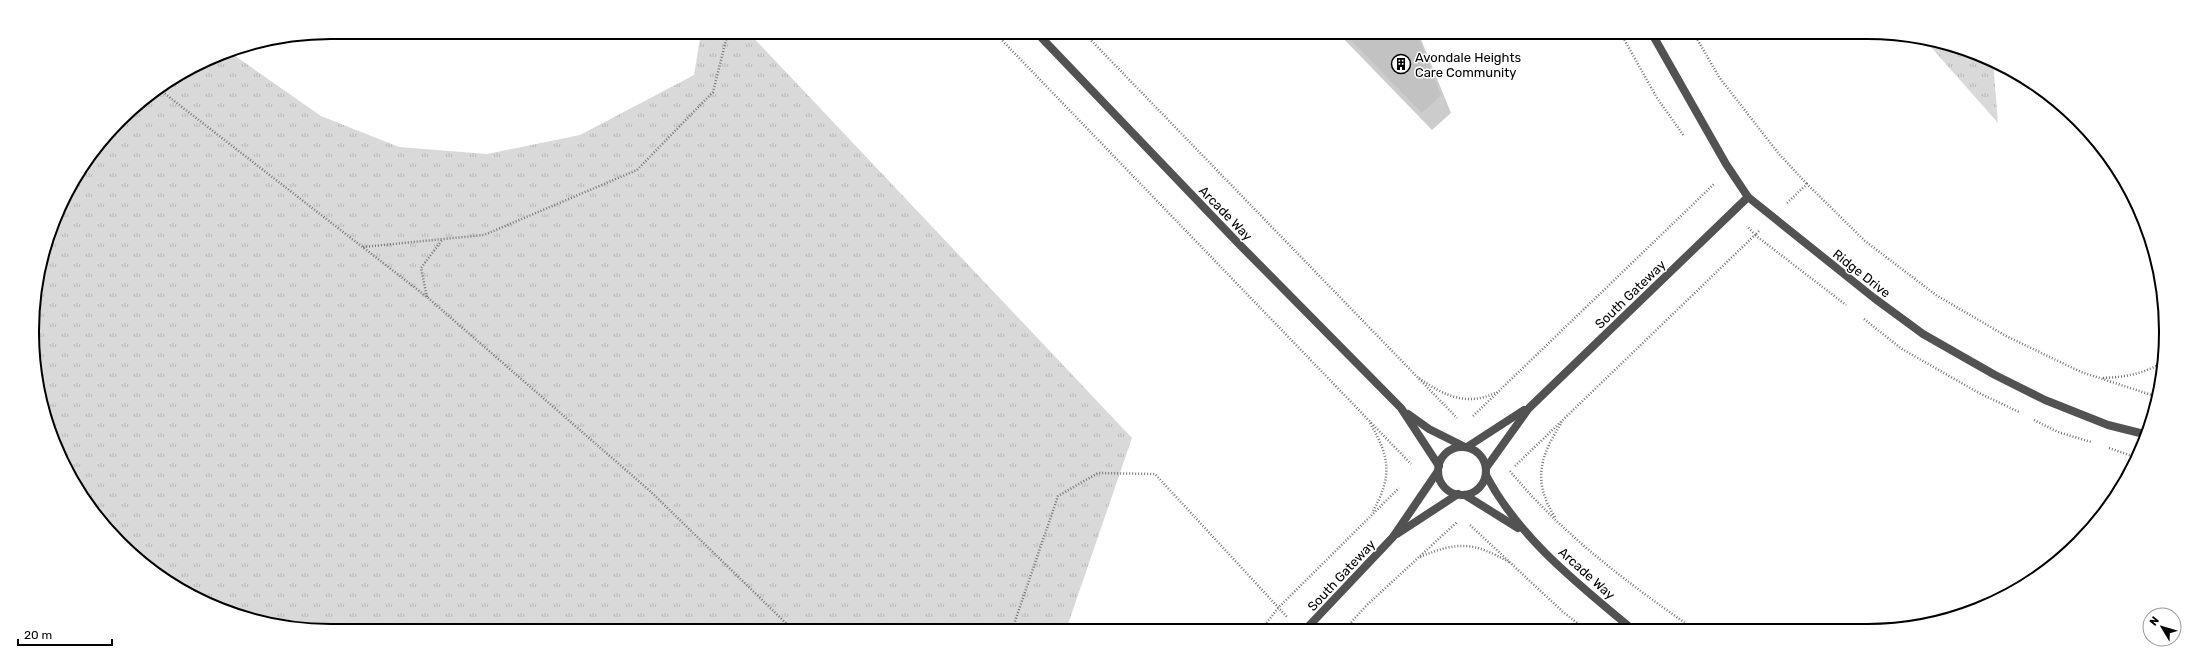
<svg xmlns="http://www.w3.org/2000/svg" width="2198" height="663" viewBox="0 0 2198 663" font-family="Rubik,sans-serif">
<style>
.park{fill:url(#park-tufts)}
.shadow{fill:#0003}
.building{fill:#c2c2c2}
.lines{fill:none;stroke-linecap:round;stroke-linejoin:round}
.path{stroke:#747474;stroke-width:2.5;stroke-dasharray:1 2;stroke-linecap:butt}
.minor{stroke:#525252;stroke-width:8}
.labels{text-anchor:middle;stroke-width:3;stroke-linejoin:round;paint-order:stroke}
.poi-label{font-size:13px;fill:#000;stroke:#fff;text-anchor:start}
.street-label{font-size:13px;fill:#000;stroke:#fff}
.rim{fill:none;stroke:#000;stroke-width:2}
</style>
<defs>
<pattern id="park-tufts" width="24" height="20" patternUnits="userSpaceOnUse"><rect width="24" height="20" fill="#d9d9d9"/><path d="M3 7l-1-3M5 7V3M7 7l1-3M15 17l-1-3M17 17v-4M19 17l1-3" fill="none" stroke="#b8b8b8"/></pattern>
</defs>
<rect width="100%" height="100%" fill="#fff"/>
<!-- park -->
<g class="park">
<path d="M701,32H748L1132,438L1066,630L332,631L273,625L217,608L165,581L94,514L63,464L42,409L33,312L42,254L63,199L94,149L134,106L217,55L228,51L321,116L399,147L487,154L580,135L694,75Z"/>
<path d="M1922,37L1981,55L1993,61L1998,123Z"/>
</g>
<!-- shadow -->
<path class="shadow" d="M1337,32H1418L1451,113L1432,130Z"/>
<!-- building -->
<path class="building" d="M1343,32H1416L1441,95L1422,113Z"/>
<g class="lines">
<!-- path -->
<g class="path">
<path d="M994,32L1411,464"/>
<path d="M1083,32L1457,418"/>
<path d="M1620,32L1657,98L1684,136"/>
<path d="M1693,32L1719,77L1779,154L1807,184"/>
<path d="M160,90L427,297L650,491L793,630"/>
<path d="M1787,203L1807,184L1865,241L1936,295L2006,336L2081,372L2158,397"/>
<path d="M1759,231L1755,235L1846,305"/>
<path d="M363,247L484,235L637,170L713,92L728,32"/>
<path d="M427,297L421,268L442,240"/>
<path d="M1864,319L1902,349L1979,393L2019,412"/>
<path d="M1419,378C1444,396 1468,407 1497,392"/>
<path d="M2103,378C2125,377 2144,374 2163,362"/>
<path d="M1473,416L1714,184"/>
<path d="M2034,420L2058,432L2091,442"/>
<path d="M1370,423C1391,459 1392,477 1372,513"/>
<path d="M2109,448L2135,457"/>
<path d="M1515,466L1755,235L1747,226"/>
<path d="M1510,471C1561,533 1627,583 1694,629"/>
<path d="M1555,517C1532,481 1540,456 1562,422"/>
<path d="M1470,525L1563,612L1585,629"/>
<path d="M1420,557C1458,541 1473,542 1509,562"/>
<path d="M1345,629L1367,605L1457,522"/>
<path d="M1012,630L1058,496L1098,473L1155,474L1288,618"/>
<path d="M1261,630L1278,608L1399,488"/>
</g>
<!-- minor -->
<g class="minor">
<path d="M1036,32L1237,242L1401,408L1439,466"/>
<path d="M1651,32L1726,164L1748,197L1874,298L1923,334L1995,375L2045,400L2108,425L2144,434"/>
<path d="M1408,414L1429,429L1465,447"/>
<path d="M1467,447L1524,410"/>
<circle cx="1462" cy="471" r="24"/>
<path d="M1486,468L1529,408L1748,197"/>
<path d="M1486,475C1519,538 1578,584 1632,629"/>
<path d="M1465,495L1518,528"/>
<path d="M1397,534L1458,494"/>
<path d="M1306,629L1393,537L1438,471"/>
</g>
</g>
<!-- icons -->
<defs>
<symbol id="building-ring" viewBox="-11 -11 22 22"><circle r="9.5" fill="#fff" stroke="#000" stroke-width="1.5"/><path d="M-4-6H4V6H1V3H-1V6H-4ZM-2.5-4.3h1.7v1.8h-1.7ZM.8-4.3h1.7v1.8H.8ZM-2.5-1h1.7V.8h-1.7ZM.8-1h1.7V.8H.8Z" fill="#000"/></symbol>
</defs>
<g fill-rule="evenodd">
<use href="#building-ring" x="1390" y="53" width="22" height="22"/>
</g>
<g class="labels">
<!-- poi labels -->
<g class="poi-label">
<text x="1415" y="62">Avondale Heights<tspan x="1415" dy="15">Care Community</tspan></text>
</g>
<!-- street labels -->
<g class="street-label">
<text transform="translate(1226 213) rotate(46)" y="5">Arcade Way</text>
<text transform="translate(1862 273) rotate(38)" y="5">Ridge Drive</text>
<text transform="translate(1630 294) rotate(-44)" y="5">South Gateway</text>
<text transform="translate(1587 573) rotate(42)" y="5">Arcade Way</text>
<text transform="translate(1341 575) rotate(-47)" y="5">South Gateway</text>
</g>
</g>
<!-- crop -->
<path d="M0 0H2198V663H0ZM331 39H1867A292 292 0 0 1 2159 331V332A292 292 0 0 1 1867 624H331A292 292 0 0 1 39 332V331A292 292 0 0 1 331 39Z" fill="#fff" fill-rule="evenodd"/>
<path class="rim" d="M331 39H1867A292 292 0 0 1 2159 331V332A292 292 0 0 1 1867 624H331A292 292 0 0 1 39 332V331A292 292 0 0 1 331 39Z"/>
<!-- north arrow -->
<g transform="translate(2162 627) rotate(308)"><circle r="19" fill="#ffffff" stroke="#999999"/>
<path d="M0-3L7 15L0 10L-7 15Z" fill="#000000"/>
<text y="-6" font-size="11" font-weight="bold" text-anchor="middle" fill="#000000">N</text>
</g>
<!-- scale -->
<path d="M18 639v6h94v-6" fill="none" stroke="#000000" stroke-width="2"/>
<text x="24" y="639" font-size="12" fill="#000000" stroke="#ffffff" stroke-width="3" paint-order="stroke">20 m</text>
</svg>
